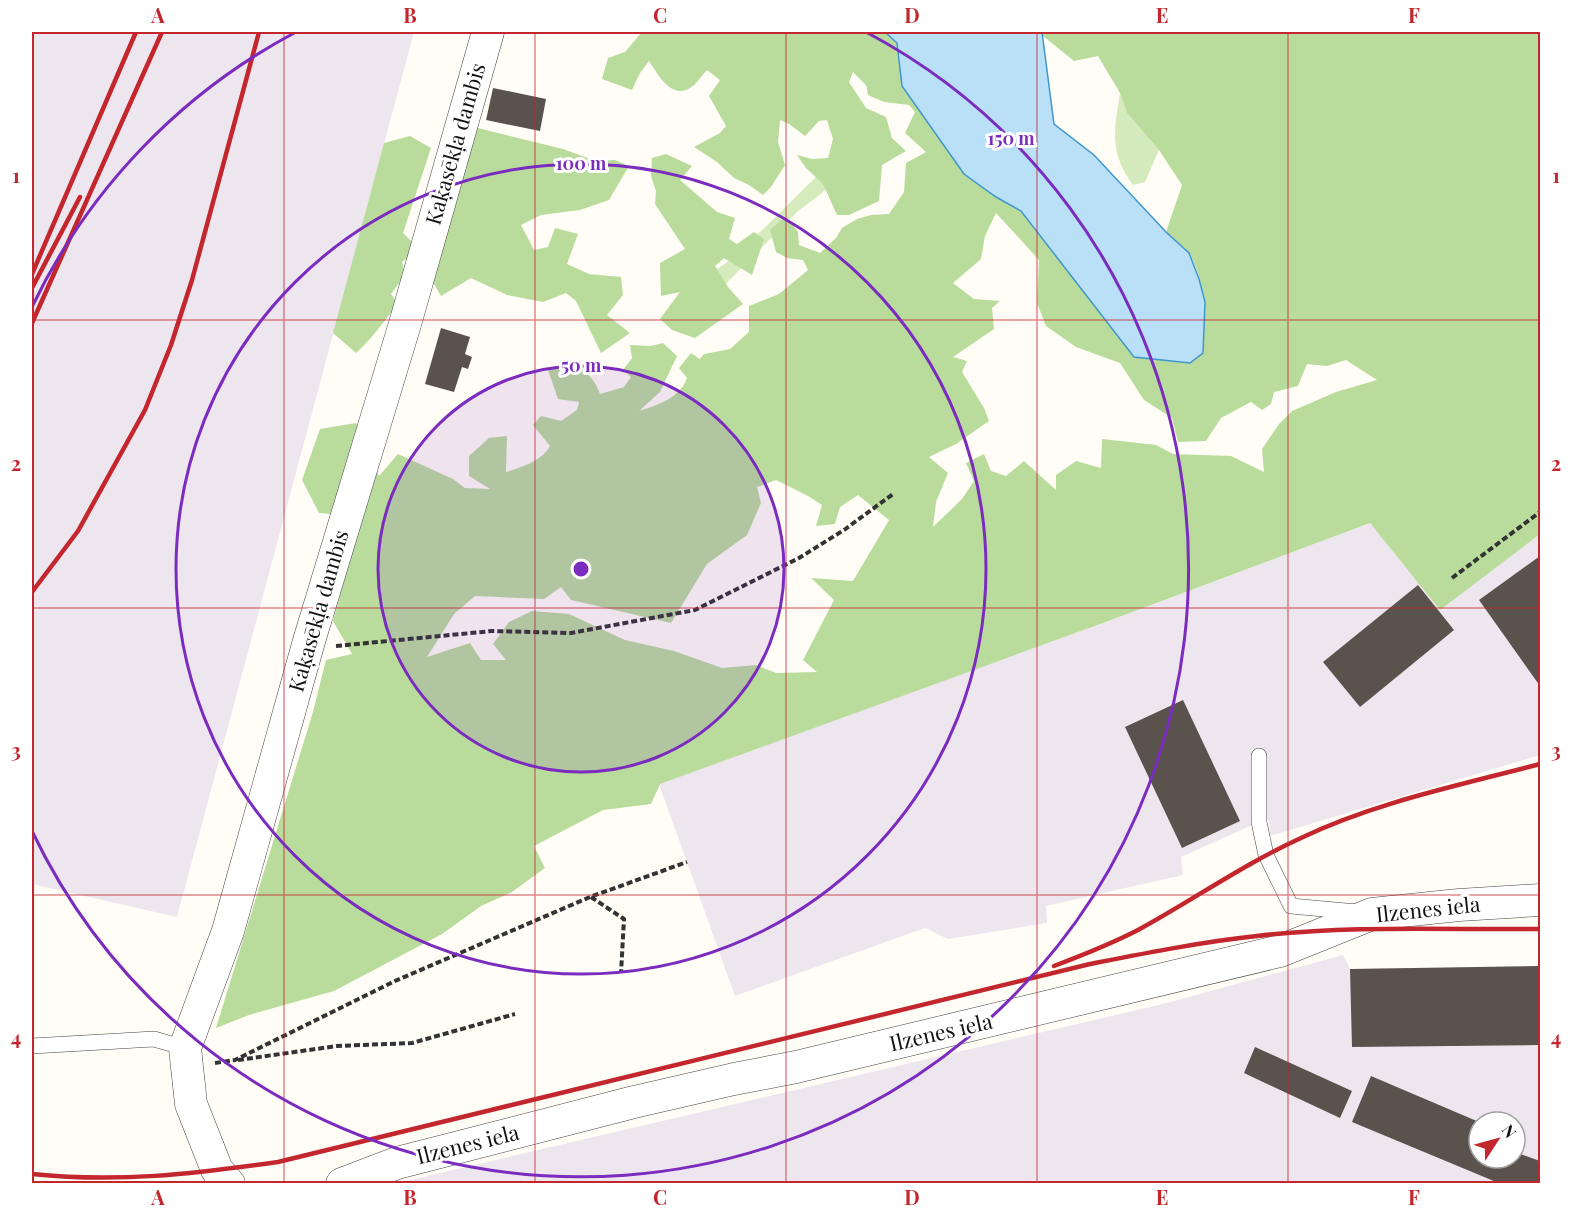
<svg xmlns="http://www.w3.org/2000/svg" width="1572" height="1215" viewBox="0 0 1572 1215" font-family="'Playfair Display',serif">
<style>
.industrial{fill:#eee6ef;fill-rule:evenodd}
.green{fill:#d5ebbd}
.forest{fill:#b9dc9c;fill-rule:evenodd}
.water{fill:#b9e0f7;stroke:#3f96cf;stroke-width:1.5}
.building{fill:#5a524d}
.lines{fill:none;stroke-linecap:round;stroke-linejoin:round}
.service-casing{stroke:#444;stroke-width:16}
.minor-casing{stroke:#444;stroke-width:33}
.path{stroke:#333;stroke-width:4;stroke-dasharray:6 3;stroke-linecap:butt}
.service{stroke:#fff;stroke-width:15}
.minor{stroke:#fff;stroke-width:32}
.rail{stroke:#c4262e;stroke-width:4.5}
.grid{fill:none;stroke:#c4262e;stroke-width:1.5;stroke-opacity:0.55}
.ring{fill:none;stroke:#7b2cbf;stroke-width:3}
.labels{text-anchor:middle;stroke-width:6;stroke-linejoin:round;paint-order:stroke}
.street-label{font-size:21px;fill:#111;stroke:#fff}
.centre{fill:#7b2cbf;stroke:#fff;stroke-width:3}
.ring-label{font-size:18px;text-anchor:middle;font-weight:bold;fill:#7b2cbf;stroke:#fff;stroke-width:6;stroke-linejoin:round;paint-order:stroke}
.neatline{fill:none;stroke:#c4262e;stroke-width:2}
.grid-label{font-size:20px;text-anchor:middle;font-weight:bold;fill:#c4262e}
</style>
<rect width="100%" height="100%" fill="#fffdf5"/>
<!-- industrial -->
<g class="industrial">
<path d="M32,32H414L177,917L32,884Z"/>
<path d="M1370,523L1440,609L1540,534V755L1270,836L1269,820L1259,822L1181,857L1183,875L1046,906L1047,923L948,939L925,928L735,996L659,784L1103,623Z"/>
<path d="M1343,955L1350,969L1540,966V1183L393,1184L1167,1003ZM1479,1122H1515V1158H1479Z"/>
</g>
<!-- green -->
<g class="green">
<path d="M1120,93L1127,113L1159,150L1145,182L1133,185C1109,152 1114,131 1120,93Z"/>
<path d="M852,159L822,193L798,211L691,319L709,275L737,255L830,163Z"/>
</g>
<!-- forest -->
<g class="forest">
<path d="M642,32H885L897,43L902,86L964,174L996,197L1021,210L1134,357L1159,359L1203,352C1204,319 1207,285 1190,255C1185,246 1173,239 1166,232L1182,185L1159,150L1127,113L1120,93L1098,56L1074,61L1043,36L1042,32H1324L1325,34L1331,32H1540V534L1440,610L1370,523L1103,623L660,784L651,804L603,810L534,846L545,868L512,892L481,906L442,934L334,991L249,1015L216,1028L313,712L326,660L352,654L333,621L362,517L319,513L302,480L320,429L356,423L379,476L398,454L453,479L465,488L490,489L469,476V456L489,438L507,436L506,472C522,467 542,461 550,446L533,425L541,416L561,421L577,410L579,402L558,399L548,370C554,368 562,365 568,365C583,365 596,381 600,394L624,387L631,377L623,370L632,358L630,345L651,346L663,343L677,356L660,392L639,411C658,405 680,398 687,378L679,368L691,353L700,359L704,354L730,349L749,332V306L779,294L808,270L803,260L787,258L776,252L770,230L786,216L798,232L799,245L820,253L836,238L842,228L857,219L871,215L889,214L904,192L906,163L926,152L905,133L915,112L909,105L884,102L868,95L866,85L853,72L849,82L866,108L886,117L892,138L906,151L882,165L879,201L849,215H837L823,184L806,168L797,155L812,159L828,158L833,139L827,120L819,121L805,136L789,124L780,120L778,142L785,165L771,187L763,195L749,185L734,178L717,162L694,147L720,133L726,126L709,96L720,80L707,70C702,75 696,85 690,88C671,100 657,73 649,61L640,73L632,90L602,79L608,58L625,52ZM996,213L1039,260L1037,303L1046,326L1076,347L1120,363L1144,400L1172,418L1178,442L1206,441L1221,418L1251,402L1262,410L1271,404L1274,392L1298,386L1307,364L1327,366L1346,360L1377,380L1336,392L1292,411L1279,424L1262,449L1264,472L1231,456L1173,454L1156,445L1102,439L1101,468L1076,461L1056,475V490L1024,461L1006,476L991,471L984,454L966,463L974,481L962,499L933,527L936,502L948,473L929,457L956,444L989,421L984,408L962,372L967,361L953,357L994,329L992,308L1000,301L974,299L953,283L981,259L985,236ZM776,480L808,496L822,505L816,526L835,524L840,507L858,495L889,520L853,581L811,578L834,600L803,660L817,672L776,673L756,665L722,668L674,651L625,640L569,614L532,611L509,622L493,644L506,660H481L470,643L427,657L454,614L475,596L544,599L561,587L571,600L671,623L707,564L747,535L761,503L757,487Z"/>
<path d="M470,126L563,149L596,161L615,160L629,166L609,200L580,210L541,215L521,225L534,250L548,247L555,228L578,234L567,264L589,274L621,277L623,295L607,315L630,333L601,353L576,301L566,293L543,302L507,295L471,278L441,296L430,277Z"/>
<path d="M410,136L431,148L403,233L419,249L402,262L405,275L391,294L398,304C384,321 372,339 356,353L333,333L384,143Z"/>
<path d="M666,154L692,166L680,180L717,212L735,218L729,239L737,244L754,232L764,239L752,275L724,258L715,266L728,287L743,304L695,338L672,330L660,319L680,292L661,296L660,263L685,249L655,204L656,191L651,176L652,158Z"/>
</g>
<!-- water -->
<path class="water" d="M885,32H1042L1054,124L1094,155L1166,232L1189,253L1199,279L1205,302L1203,353L1190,363L1134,357L1021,211L996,197L964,174L902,86L897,43Z"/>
<!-- building -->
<g class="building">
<path d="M493,88L546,99L540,131L486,120Z"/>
<path d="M441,328L470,337L465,354L472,357L468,369L462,367L454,392L425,384Z"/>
<path d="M1540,556V686L1479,600Z"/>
<path d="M1418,585L1454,630L1360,707L1323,662Z"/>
<path d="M1183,700L1240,821L1182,848L1125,727Z"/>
<path d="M1540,966V1045L1352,1047L1350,969Z"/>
<path d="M1255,1047L1352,1091L1340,1118L1244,1073Z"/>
<path d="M1371,1076L1479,1122V1158H1515V1152L1540,1161V1184H1501L1352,1122Z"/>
</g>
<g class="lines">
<defs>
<g id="service">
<path d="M1259,756V822L1266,855L1291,906L1357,912"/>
<path d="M32,1046L154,1039L185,1048"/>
</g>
<g id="minor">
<path d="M229,1184L217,1170L191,1104L185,1048L228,931L309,641L405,324L488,32"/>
<path d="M342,1184L397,1163L634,1102L734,1079L796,1067L1280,951L1372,914L1459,905L1540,900"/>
</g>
</defs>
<!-- service casing -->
<use href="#service" class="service-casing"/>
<!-- minor casing -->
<use href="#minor" class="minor-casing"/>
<!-- path -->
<g class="path">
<path d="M1452,578L1540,512"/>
<path d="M336,646L492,631L571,633L695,610L799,558L844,530L893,494"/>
<path d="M591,897L624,919L621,973"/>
<path d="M238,1060L337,1046L412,1043L515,1014"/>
<path d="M215,1063L235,1060L395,981L590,897L687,862"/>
</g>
<!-- service -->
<use href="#service" class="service"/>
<!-- minor -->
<use href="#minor" class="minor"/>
<!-- rail -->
<g class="rail">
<path d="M32,274L136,32"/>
<path d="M32,288L80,197"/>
<path d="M32,323L162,32"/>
<path d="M32,592L78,531L145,410L171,345L192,280L259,32"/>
<path d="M1054,966C1083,955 1111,944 1138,930C1193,900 1244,864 1301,838C1376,802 1461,785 1540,764"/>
<path d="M32,1174C118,1183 192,1174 278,1162L1090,964C1146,953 1201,942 1257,936C1351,925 1446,930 1540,929"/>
</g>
</g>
<!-- grid -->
<path class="grid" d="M284,32V1184M535,32V1184M786,32V1184M1037,32V1184M1288,32V1184M32,320H1540M32,608H1540M32,895H1540"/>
<!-- distance rings -->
<circle cx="581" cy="569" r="203" fill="#7b2cbf" fill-opacity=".12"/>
<g class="ring">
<circle cx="581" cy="569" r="203"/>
<circle cx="581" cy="569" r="405"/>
<path d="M32 307A608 608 0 0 1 296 32M866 32A608 608 0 1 1 32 831"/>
</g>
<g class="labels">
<!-- street labels -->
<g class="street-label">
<text transform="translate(456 144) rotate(-74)" y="7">Kaķasēkļa dambis</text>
<text transform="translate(319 611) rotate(-74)" y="7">Kaķasēkļa dambis</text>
<text transform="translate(1428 910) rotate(-6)" y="7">Ilzenes iela</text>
<text transform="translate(941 1033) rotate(-13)" y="7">Ilzenes iela</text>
<text transform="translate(468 1145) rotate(-14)" y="7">Ilzenes iela</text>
</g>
</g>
<circle cx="581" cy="569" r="9" class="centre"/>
<g class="ring-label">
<text x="1011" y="145">150 m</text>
<text x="581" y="170">100 m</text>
<text x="581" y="372">50 m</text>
</g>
<!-- border -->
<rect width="1572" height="1215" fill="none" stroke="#ffffff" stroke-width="66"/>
<!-- north arrow -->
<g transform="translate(1497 1140) rotate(54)"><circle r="28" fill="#ffffff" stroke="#a0a0a0" stroke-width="1.5"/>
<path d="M0-4.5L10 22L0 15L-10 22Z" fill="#c4262e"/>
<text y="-9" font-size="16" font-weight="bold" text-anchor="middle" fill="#111111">N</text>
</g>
<rect x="33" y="33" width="1506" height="1149" class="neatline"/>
<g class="grid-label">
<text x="158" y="23">A</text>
<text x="410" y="23">B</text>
<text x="660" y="23">C</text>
<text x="912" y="23">D</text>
<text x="1162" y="23">E</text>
<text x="1414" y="23">F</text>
<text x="16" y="183">1</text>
<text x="1556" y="183">1</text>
<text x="16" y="471">2</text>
<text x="1556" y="471">2</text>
<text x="16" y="758">3</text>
<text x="1556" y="758">3</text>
<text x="16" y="1045">4</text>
<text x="1556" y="1045">4</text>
<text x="158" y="1205">A</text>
<text x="410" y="1205">B</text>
<text x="660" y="1205">C</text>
<text x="912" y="1205">D</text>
<text x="1162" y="1205">E</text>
<text x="1414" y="1205">F</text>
</g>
</svg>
